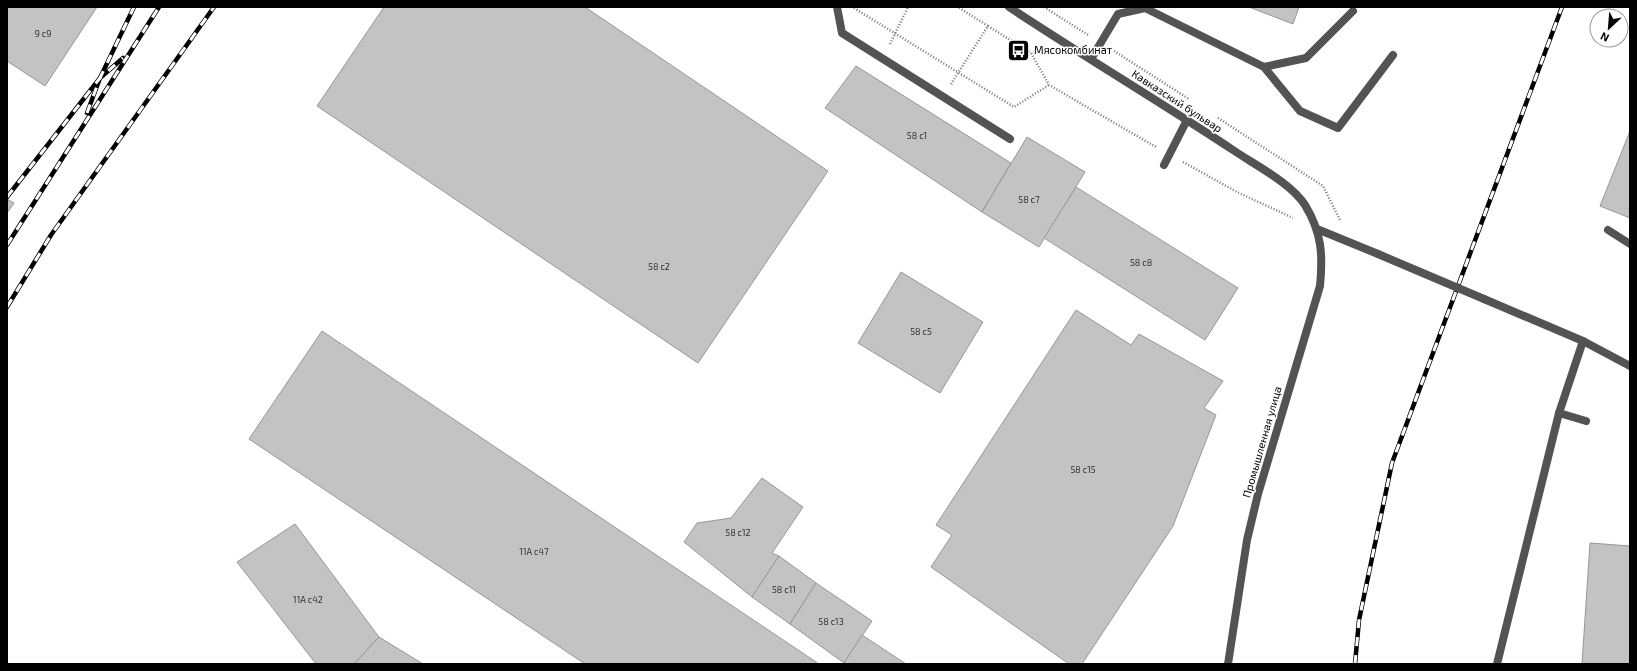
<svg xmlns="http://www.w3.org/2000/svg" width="1637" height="671" viewBox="0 0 1637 671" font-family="'Exo 2',sans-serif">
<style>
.building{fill:#c3c3c3;stroke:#979797}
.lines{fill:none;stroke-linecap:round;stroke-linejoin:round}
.path{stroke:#757575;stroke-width:2.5;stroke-dasharray:1 2;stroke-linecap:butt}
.service{stroke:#535353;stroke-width:8}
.minor{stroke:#535353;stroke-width:8}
.rail-casing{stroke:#000;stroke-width:4.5}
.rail{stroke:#fff;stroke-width:3;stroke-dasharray:9;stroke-linecap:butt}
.service-bridge{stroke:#535353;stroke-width:8}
.labels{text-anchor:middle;stroke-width:3;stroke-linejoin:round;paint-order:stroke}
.number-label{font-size:9px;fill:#313131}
.poi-label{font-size:11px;fill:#000;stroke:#fff;text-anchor:start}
.street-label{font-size:11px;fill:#000;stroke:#fff}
</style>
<rect width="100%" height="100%" fill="#fff"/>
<!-- building -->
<g class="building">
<path d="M7,7H97L45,86L7,61Z"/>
<path d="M384,7H585L828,171L698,363L317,106Z"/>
<path d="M1249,7H1299L1293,24Z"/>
<path d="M856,66L1011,163L982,212L825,108Z"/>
<path d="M1630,131V218L1600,206Z"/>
<path d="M1027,137L1085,172L1039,247L982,212Z"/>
<path d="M1076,187L1238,288L1205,340L1044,238Z"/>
<path d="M7,199L14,203L7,213Z"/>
<path d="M901,272L983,322L940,393L858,343Z"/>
<path d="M1076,310L1131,345L1139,334L1223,381L1204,408L1216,415L1173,526L1082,664H1069L931,567L952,535L936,525Z"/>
<path d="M322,331L819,664H585L249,439Z"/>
<path d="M762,478L803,507L772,553L779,556L752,597L684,542L697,523L731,518Z"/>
<path d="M295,524L379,637L354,664H316L237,562Z"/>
<path d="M1590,543L1630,546V664H1582Z"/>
<path d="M779,556L816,583L790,624L752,597Z"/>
<path d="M816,583L872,621L844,663L790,624Z"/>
<path d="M862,635L906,664H845L844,663Z"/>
<path d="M379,637L423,664H354Z"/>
</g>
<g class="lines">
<!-- path -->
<g class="path">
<path d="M1044,7L1088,35"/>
<path d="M854,8L1014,107L1049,85"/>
<path d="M988,26L1031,53L1049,85L1156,147"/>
<path d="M890,44L908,7"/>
<path d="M1114,51L1189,99"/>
<path d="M951,84L988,26L958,7"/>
<path d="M1218,118L1323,186L1340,220"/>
<path d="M1183,162L1237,192L1293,218"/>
</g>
<!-- service -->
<g class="service">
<path d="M837,7L842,33L1010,139"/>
<path d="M1091,59L1118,14L1145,8L1264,67L1306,58L1353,11"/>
<path d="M1264,67L1300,111L1338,128L1393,55"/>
<path d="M1164,165L1187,120"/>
<path d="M1317,229L1378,254"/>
<path d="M1608,230L1630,244"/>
<path d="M1484,299L1583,341L1630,366"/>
<path d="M1559,413L1586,421"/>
<path d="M1497,664L1559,413L1583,341"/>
</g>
<!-- minor -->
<path class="minor" d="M1009,7C1083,56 1159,101 1233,150C1255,165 1291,183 1305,205C1322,233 1323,255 1320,286L1258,494L1247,540L1228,664"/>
<defs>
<g id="rail">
<path d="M87,113L100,78L134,7"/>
<path d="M7,197L100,78L123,58"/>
<path d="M7,245L159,7"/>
<path d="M7,307L51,235L214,7"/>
<path d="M1355,664L1359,620L1392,463L1562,7"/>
</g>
</defs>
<!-- rail casing -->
<use href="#rail" class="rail-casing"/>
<!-- rail -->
<use href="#rail" class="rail"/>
<!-- service-bridge -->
<path class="service-bridge" d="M1378,254L1484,299"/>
</g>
<!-- icons -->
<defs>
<symbol id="bus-square" viewBox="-11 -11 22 22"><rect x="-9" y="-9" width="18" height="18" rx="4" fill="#000" stroke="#fff"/><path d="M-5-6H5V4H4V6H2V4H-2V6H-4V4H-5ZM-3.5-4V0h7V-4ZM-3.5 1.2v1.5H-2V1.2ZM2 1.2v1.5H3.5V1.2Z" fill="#fff"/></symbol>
</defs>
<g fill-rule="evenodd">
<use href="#bus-square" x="1006" y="38" width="25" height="25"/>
</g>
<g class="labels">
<!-- number labels -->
<g class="number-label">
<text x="43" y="37">9 с9</text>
<text x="917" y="139">58 с1</text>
<text x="1029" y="203">58 с7</text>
<text x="1141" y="266">58 с8</text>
<text x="659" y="270">58 с2</text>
<text x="921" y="335">58 с5</text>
<text x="1083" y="473">58 с15</text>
<text x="738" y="536">58 с12</text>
<text x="534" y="555">11А с47</text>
<text x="784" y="593">58 с11</text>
<text x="308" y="603">11А с42</text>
<text x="831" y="625">58 с13</text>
</g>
<!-- poi labels -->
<g class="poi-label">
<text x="1034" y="54">Мясокомбинат</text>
</g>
<!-- street labels -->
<g class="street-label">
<text transform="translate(1177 101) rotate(33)" y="4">Кавказский бульвар</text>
<text transform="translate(1262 442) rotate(-74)" y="4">Промышленная улица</text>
</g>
</g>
<!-- border -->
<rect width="1637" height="671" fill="none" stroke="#000000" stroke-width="16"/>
<!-- north arrow -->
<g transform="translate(1609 28) rotate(206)"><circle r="19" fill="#ffffff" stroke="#999999"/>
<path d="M0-3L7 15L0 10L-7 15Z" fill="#000000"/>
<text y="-6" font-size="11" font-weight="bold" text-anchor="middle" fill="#000000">N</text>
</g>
</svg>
